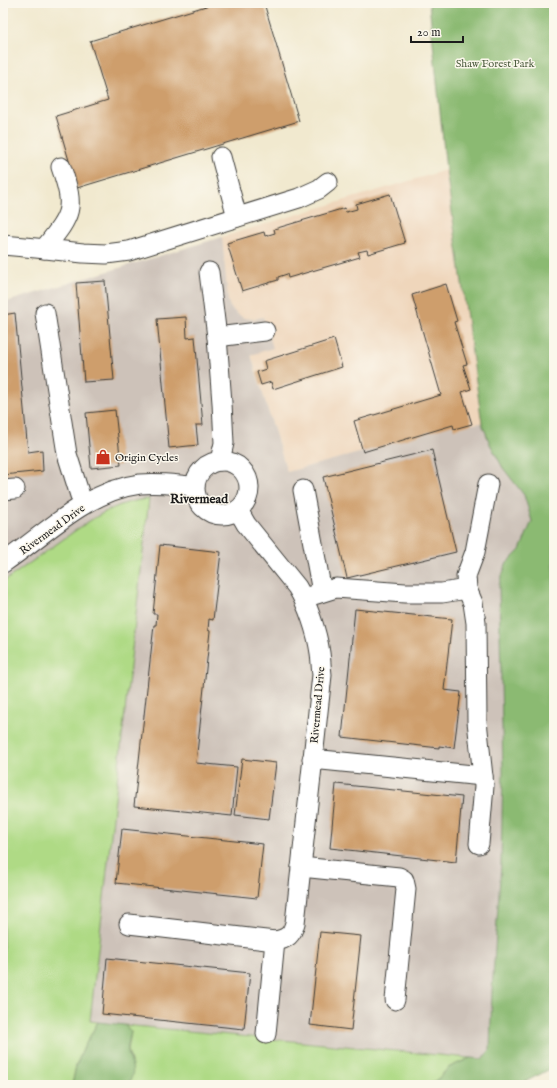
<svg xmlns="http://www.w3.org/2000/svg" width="557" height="1088" viewBox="0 0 557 1088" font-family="'IM FELL English',serif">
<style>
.built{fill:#efd6bb}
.industrial{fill:#cdc2b9}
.green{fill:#afda85;stroke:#667b50}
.forest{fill:#8bba72;stroke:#546b47}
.building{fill:#ce9e6c}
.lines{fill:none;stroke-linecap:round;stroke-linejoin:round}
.minor-casing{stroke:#3c3b37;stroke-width:21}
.minor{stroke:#fff;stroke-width:19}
.labels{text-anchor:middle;stroke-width:3;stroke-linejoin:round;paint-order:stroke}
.park-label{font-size:11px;fill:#4f5e41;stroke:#fbf7ec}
.poi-label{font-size:11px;fill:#1c1c1c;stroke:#fbf7ec;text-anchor:start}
.street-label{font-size:11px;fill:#1c1c1c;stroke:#fbf7ec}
.quarter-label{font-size:13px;font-weight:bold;fill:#1c1c1c;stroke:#fbf7ec}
</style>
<rect width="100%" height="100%" fill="#fbf7ec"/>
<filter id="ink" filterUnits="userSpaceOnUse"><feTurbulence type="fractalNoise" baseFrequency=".025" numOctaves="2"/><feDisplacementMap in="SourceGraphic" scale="8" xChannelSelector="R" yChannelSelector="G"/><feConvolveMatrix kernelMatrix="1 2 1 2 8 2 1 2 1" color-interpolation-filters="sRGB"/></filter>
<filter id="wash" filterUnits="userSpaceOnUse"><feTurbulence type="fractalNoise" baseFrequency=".012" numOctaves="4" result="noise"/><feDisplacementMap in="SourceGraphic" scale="16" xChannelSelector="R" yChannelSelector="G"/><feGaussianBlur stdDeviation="0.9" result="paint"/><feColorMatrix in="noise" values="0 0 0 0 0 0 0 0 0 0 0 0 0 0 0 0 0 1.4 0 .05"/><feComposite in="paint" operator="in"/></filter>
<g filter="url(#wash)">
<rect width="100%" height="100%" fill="#f1e9cf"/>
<!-- built -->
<path class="built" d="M446,170L482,423L472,424L287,472L251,354L272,347L263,317L254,319L244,318L236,313L230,307L228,301L222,237Z"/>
<!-- industrial -->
<path class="industrial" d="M222,237L228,301L230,307L236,313L244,318L254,319L263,317L273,348L251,355L287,472L363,452L453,425L455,429L472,424L482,423L490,444L503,468L524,495L532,521L520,550L506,564L501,864L492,991L490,1050L482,1059L90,1021L149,499L94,518L3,582V303Z"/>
<!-- green -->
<g class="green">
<path d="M149,499L90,1021L98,1022L84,1047L76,1066L72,1085H3V582C21,569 40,556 58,543C86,523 114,501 149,499Z"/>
<path d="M125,1025L470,1058L448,1068L439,1078L429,1085H127L129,1082L131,1061L128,1050L131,1032Z"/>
</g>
<!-- forest -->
<g class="forest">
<path d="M429,3H554V1067L519,1085H429L439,1078L448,1068L470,1058L482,1059L490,1050L492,991L501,864L503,772L499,585L506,564L520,550L532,521L524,495L503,468L490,444L482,423L446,170Z"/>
<path d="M98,1022L125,1025L131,1032C130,1038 127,1045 128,1051C130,1065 138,1071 127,1085H72L76,1066L84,1047Z"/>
</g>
<g id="blocks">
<!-- building -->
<g class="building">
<path d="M216,3H264L299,121L77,188L56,116L108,100L90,41Z"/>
<path d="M390,194L405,243L368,254L367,250L358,252L360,257L288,278L287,274L278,277V280L242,291L227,243L264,232L265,236L275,233L274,229L345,208L346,212L357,209L356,204Z"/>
<path d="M105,281L114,380L84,382L76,283Z"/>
<path d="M446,284L457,321L454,322L467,364L463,365L471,389L462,392L472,424L454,429L453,425L363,452L354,421L441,395L412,295Z"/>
<path d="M15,313L28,452L42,450L43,471L3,475V315Z"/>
<path d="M186,317L187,338L195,337L203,425H196L198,445L169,448L157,319Z"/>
<path d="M334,339L342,367L273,389L271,382L261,385L257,372L266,369L264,361Z"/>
<path d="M115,410L121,465L91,468L86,413Z"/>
<path d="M432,450L456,552L347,578L323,477Z"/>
<path d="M160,545L221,552L213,620L209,619L208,630L210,631L196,763L237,767L232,816L134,806L154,625H156L157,614H153Z"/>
<path d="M355,609L452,619L444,690L461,692L454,748L439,746V748L342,737Z"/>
<path d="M242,759L276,763L269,819L235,815Z"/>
<path d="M336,784L462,797L456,862L330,848Z"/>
<path d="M122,829L263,844L257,898L116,883Z"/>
<path d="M320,932L361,936L351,1030L310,1025Z"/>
<path d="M107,958L250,973L244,1029L102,1014Z"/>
</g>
</g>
</g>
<g filter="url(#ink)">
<use href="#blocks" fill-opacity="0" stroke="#3c3b37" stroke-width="1"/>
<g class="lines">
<defs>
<g id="minor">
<path d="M221,157L237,217"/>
<path d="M3,245L36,248L83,253L106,254L129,251L299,198L319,189L328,182"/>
<path d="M44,249C71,215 76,210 61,167"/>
<path d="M209,272L217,337L222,403L224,443L220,461"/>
<path d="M45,313L67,454L83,505"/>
<path d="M217,337L265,331"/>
<circle cx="222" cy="488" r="27"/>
<path d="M3,490L15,489"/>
<path d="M303,490L322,592"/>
<path d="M3,563C46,534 86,491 140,484C158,482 177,485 195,486"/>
<path d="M304,598L336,588L405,593H442L467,589"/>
<path d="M312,759L483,776"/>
<path d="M479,844L484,786L477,721L476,623L473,603L467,589L466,576L475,552L488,484"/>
<path d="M301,867L399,877L404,880L406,889L395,1000"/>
<path d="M129,924L275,941C287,939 292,935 295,923L322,675C321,667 321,660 320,653C317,632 308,605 297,587L246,524L238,510"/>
<path d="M266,1034L275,941"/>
</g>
</defs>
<!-- minor casing -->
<use href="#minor" class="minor-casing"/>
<!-- minor -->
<use href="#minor" class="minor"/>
</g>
</g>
<!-- icons -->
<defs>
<symbol id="shop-bare" viewBox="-9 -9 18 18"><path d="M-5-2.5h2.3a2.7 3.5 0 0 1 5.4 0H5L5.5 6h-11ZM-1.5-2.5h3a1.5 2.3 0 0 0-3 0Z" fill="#c8321e" stroke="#fbf7ec" stroke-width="2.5" paint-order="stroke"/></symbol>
</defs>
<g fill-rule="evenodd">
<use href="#shop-bare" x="92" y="446" width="22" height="22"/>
</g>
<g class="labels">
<!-- park labels -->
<g class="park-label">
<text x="495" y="67">Shaw Forest Park</text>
</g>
<!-- poi labels -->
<g class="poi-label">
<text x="115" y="461">Origin Cycles</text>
</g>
<!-- street labels -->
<g class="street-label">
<text transform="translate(52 529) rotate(-36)" y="4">Rivermead Drive</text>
<text transform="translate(317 705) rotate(-85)" y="4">Rivermead Drive</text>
</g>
<!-- quarter labels -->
<g class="quarter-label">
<text x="199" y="503">Rivermead</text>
</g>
</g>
<!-- margin -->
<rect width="557" height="1088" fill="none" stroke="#fbf7ec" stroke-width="16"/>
<!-- scale -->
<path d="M411 36v6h52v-6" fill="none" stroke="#1c1c1c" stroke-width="2"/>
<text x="417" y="36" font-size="12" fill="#1c1c1c" stroke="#fbf7ec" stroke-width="3" paint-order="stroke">20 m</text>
</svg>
